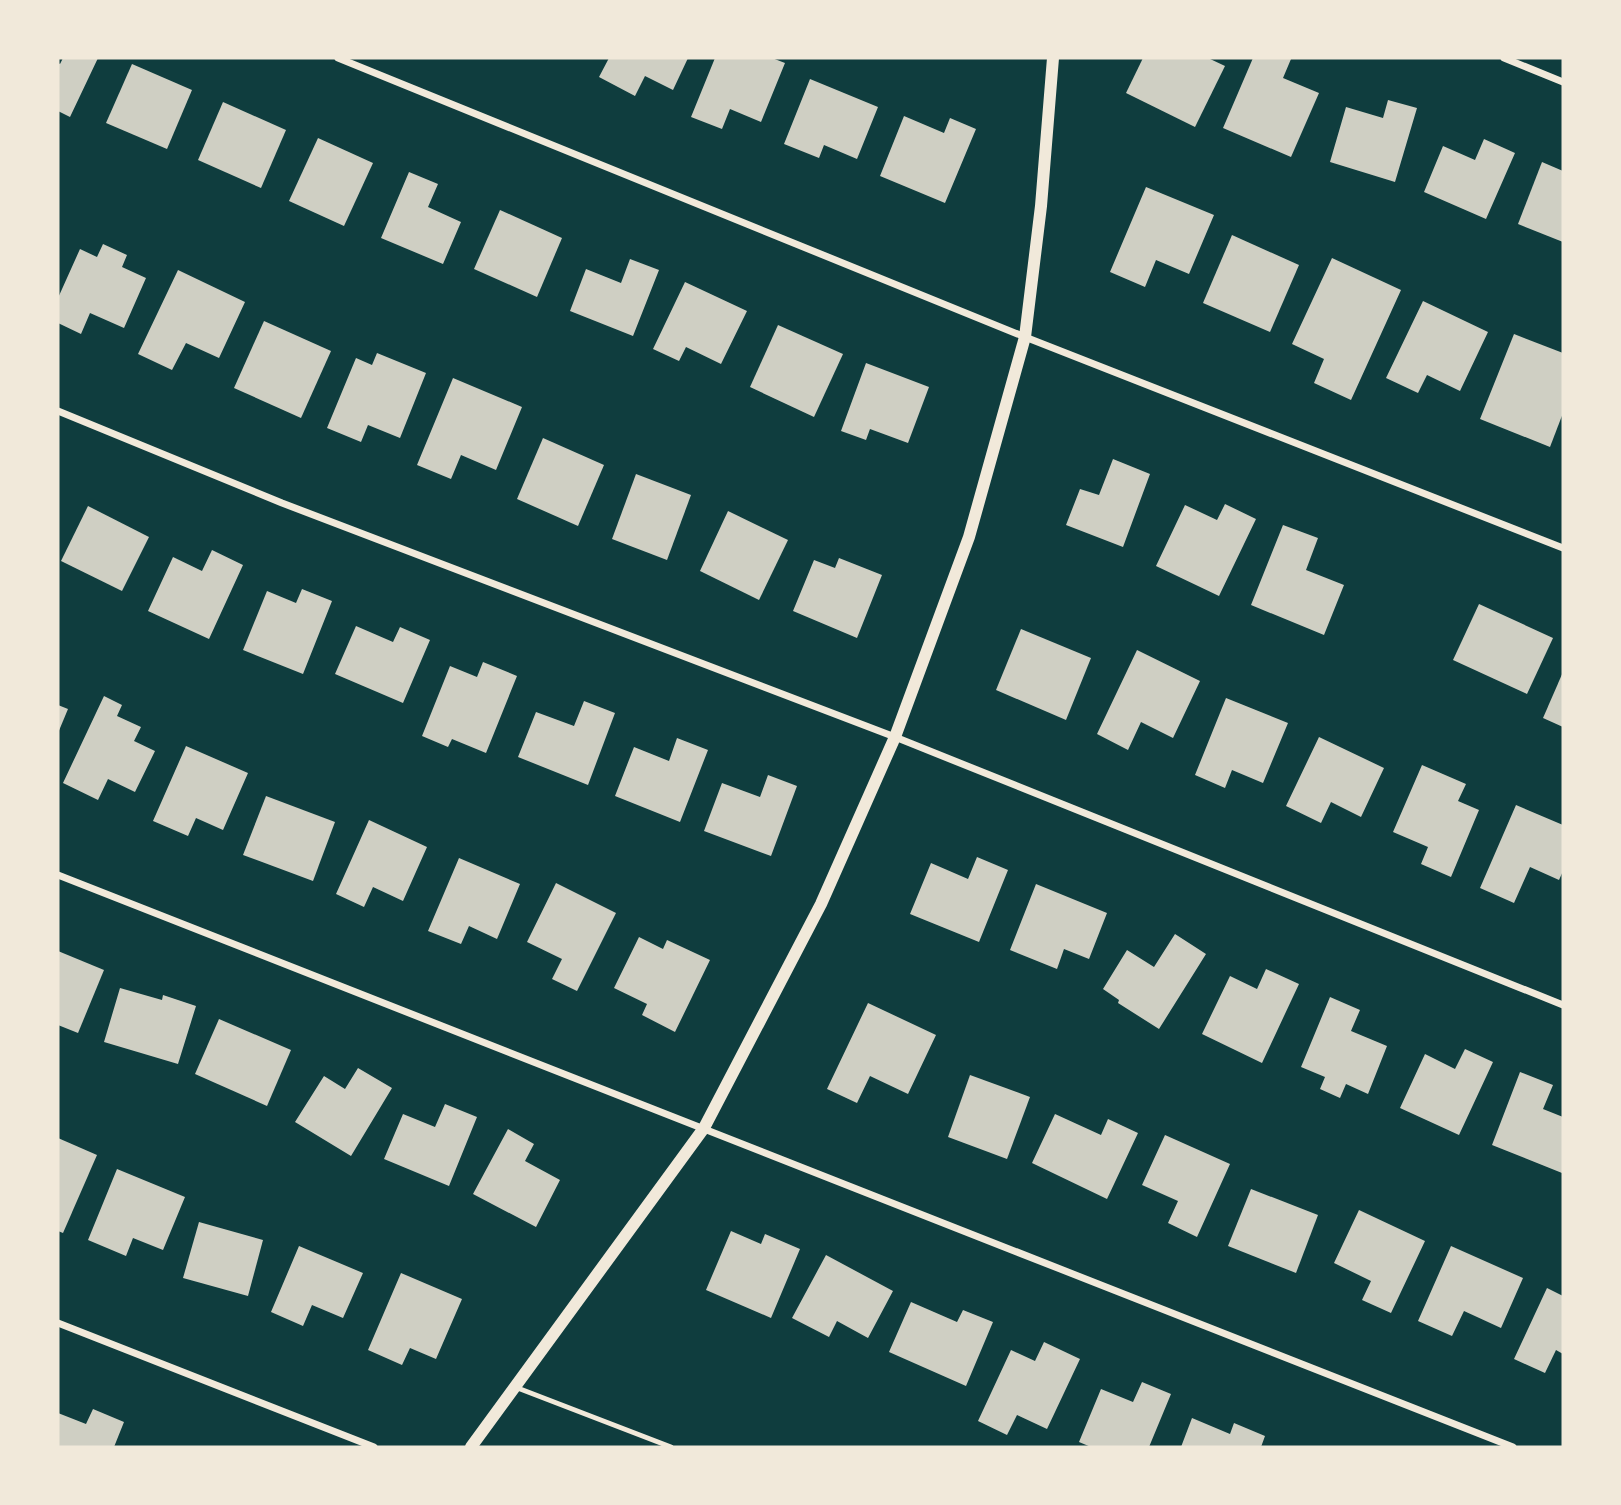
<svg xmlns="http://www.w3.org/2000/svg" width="1621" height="1505" viewBox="0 0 1621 1505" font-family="'Archivo Narrow',sans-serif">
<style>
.building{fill:#cfcfc3}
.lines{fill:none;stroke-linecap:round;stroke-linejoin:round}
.service{stroke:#f1e9da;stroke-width:5}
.minor{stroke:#f1e9da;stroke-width:7}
.tertiary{stroke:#f1e9da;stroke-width:12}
</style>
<rect width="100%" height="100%" fill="#0f3d3e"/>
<!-- building -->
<g class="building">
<path d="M63,58H98L70,117L58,111V63L60,64Z"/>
<path d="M609,58H688L673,90L645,76L635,96L599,77Z"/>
<path d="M715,58H772L785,63L761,122L730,109L722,129L691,117Z"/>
<path d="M1143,58H1208L1225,66L1195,127L1126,93Z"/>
<path d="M1253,58L1291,59L1283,78L1319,93L1291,157L1223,128Z"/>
<path d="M132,64L192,90L167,149L106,123Z"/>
<path d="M810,79L878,107L857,159L824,145L819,158L784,144Z"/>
<path d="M1388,100L1417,108L1395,182L1330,162L1346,107L1383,118Z"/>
<path d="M223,102L286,130L261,188L198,160Z"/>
<path d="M904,116L944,133L950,118L976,129L945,203L880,176Z"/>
<path d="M318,138L373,163L344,226L289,201Z"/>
<path d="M1484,139L1515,153L1486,219L1424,192L1443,146L1475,160Z"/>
<path d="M1542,162L1563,171V242L1518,224Z"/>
<path d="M409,172L438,184L428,207L461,222L443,264L381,238Z"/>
<path d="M1146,187L1214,215L1189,274L1156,260L1145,287L1110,272Z"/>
<path d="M500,210L562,238L537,297L474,269Z"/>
<path d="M1232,235L1299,265L1270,332L1203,303Z"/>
<path d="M103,244L127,255L122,267L146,278L124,328L90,313L81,334L58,323V298L80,249L97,257Z"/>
<path d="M1332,258L1401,290L1351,400L1314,383L1324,359L1292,344Z"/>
<path d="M630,259L659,270L633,336L570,311L586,269L621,283Z"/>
<path d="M178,270L245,302L219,358L186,343L172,370L138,354Z"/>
<path d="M685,282L747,311L721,364L686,347L679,361L653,349Z"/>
<path d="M1423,301L1488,332L1460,391L1427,375L1418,393L1386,378Z"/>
<path d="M264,321L331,351L301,418L234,388Z"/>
<path d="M778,325L843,354L814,417L750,387Z"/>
<path d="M1514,334L1563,353V413L1550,447L1480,419Z"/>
<path d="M377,353L426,373L400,438L368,425L361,442L327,428L356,358L372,365Z"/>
<path d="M866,363L929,387L908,443L870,429L866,440L841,431Z"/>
<path d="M453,378L522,407L496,470L461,455L451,479L417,465Z"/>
<path d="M543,438L604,465L578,526L517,499Z"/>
<path d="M1113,459L1150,474L1123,547L1066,525L1080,489L1099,495Z"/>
<path d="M636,474L691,495L667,560L612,539Z"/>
<path d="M1225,504L1256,519L1219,596L1156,566L1185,505L1217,520Z"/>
<path d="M88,506L149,537L122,591L61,561Z"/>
<path d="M728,511L788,540L759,600L700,571Z"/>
<path d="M1283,525L1318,538L1306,570L1344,585L1324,635L1251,605Z"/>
<path d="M212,550L243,565L209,639L148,611L173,557L202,571Z"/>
<path d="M839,558L882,575L857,638L793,611L814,560L835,568Z"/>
<path d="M302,589L332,601L303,674L243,650L267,591L296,603Z"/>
<path d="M1479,604L1553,638L1527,694L1453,660Z"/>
<path d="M356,626L393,642L400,627L430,640L403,703L335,674Z"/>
<path d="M1021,629L1091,658L1066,720L996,690Z"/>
<path d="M1137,650L1200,681L1173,738L1141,722L1128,750L1097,734Z"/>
<path d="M483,662L517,676L486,753L452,739L448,747L422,736L450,666L477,677Z"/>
<path d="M1563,672V727L1543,718Z"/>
<path d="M104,696L122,705L117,716L141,727L134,741L155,751L135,792L108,779L98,800L63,783Z"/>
<path d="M1226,698L1288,723L1263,783L1232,770L1225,788L1195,775Z"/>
<path d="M584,701L615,713L588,785L518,757L536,712L574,726Z"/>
<path d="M58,705L68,709L58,733Z"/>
<path d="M1319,737L1384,768L1361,817L1331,802L1321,823L1286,806Z"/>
<path d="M677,738L708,750L680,822L615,796L634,747L669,761Z"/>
<path d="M186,746L248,773L223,830L196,818L188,836L153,821Z"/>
<path d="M1422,765L1466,784L1458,801L1479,810L1451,877L1421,864L1428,847L1393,832Z"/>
<path d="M768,775L797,786L771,856L704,831L722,783L760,797Z"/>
<path d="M266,796L335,822L313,881L243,855Z"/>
<path d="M1516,805L1563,825V871L1559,880L1530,867L1514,903L1480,888Z"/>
<path d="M369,820L427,847L403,901L373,887L364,907L336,894Z"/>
<path d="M977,857L1008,870L979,942L910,914L931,863L968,879Z"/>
<path d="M459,858L520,884L497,939L469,926L461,944L428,931Z"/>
<path d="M556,883L616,913L577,991L552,979L562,959L527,942Z"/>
<path d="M1036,884L1107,913L1089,959L1064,949L1057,969L1010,950Z"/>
<path d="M1175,934L1206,954L1159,1029L1118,1003L1119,1000L1103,989L1127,950L1154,967Z"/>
<path d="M639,937L663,949L667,940L710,960L675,1032L642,1015L647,1004L614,988Z"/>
<path d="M58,951L104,970L78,1033L58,1025Z"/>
<path d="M1266,969L1299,984L1262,1063L1202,1034L1230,976L1257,989Z"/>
<path d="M120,988L162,1000L163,995L196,1006L178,1064L104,1042Z"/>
<path d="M1330,997L1360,1010L1351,1031L1387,1046L1368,1094L1346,1084L1340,1098L1320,1089L1325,1077L1301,1067Z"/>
<path d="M868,1003L936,1035L908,1094L870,1076L857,1103L827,1089Z"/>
<path d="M219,1019L291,1050L267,1106L195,1074Z"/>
<path d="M1465,1049L1493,1062L1459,1135L1400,1108L1425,1054L1455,1069Z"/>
<path d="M358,1068L392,1088L351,1156L295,1122L324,1076L345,1089Z"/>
<path d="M1520,1072L1553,1085L1543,1109L1563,1117L1562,1173L1492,1145Z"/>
<path d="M970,1075L1030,1097L1007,1159L948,1137Z"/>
<path d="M445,1104L477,1117L449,1186L384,1159L403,1114L435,1127Z"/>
<path d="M1055,1114L1101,1135L1108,1119L1138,1133L1107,1199L1032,1163Z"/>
<path d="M508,1129L534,1144L525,1161L560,1180L536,1227L473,1194Z"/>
<path d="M1165,1135L1230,1164L1197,1237L1168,1223L1178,1201L1142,1185Z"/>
<path d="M58,1138L97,1155L63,1233L58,1231Z"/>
<path d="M117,1169L185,1197L163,1250L133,1238L126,1256L88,1240Z"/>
<path d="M1251,1189L1318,1215L1296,1273L1228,1246Z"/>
<path d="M1359,1210L1425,1241L1391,1313L1362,1300L1371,1281L1334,1263Z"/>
<path d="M199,1222L263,1240L248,1296L183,1278Z"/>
<path d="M731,1231L761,1244L765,1234L800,1249L771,1318L706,1290Z"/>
<path d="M299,1246L363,1273L343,1318L312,1305L303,1326L271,1312Z"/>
<path d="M1451,1246L1523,1278L1501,1328L1464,1311L1452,1336L1418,1321Z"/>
<path d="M826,1255L893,1291L868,1338L837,1321L829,1337L792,1318Z"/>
<path d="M401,1273L462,1299L436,1359L410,1348L402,1365L368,1350Z"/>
<path d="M1547,1288L1563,1296V1354L1556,1350L1545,1373L1514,1359Z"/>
<path d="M911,1302L957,1322L963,1310L993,1322L966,1386L889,1352Z"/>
<path d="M1044,1342L1080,1359L1047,1429L1017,1415L1007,1435L978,1421L1011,1350L1035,1361Z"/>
<path d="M1142,1382L1171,1394L1149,1447H1091L1079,1442L1101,1389L1133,1402Z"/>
<path d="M93,1409L124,1422L114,1447H58V1413L86,1424Z"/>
<path d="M1192,1418L1230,1434L1234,1423L1265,1436L1261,1447H1181Z"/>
</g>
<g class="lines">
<!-- service -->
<path class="service" d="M515,1387L671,1447"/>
<!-- minor -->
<g class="minor">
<path d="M338,58L1025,337L1563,548"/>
<path d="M1504,58L1563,82"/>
<path d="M58,411L282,503L895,737L1563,1005"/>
<path d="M58,875L1513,1447"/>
<path d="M58,1323L374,1447"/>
</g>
<!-- tertiary -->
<path class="tertiary" d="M471,1447L704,1128L821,904L895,737L969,537L1025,337L1041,206L1053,58"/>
</g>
<!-- border -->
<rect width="1621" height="1505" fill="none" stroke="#f1e9da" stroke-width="119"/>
</svg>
